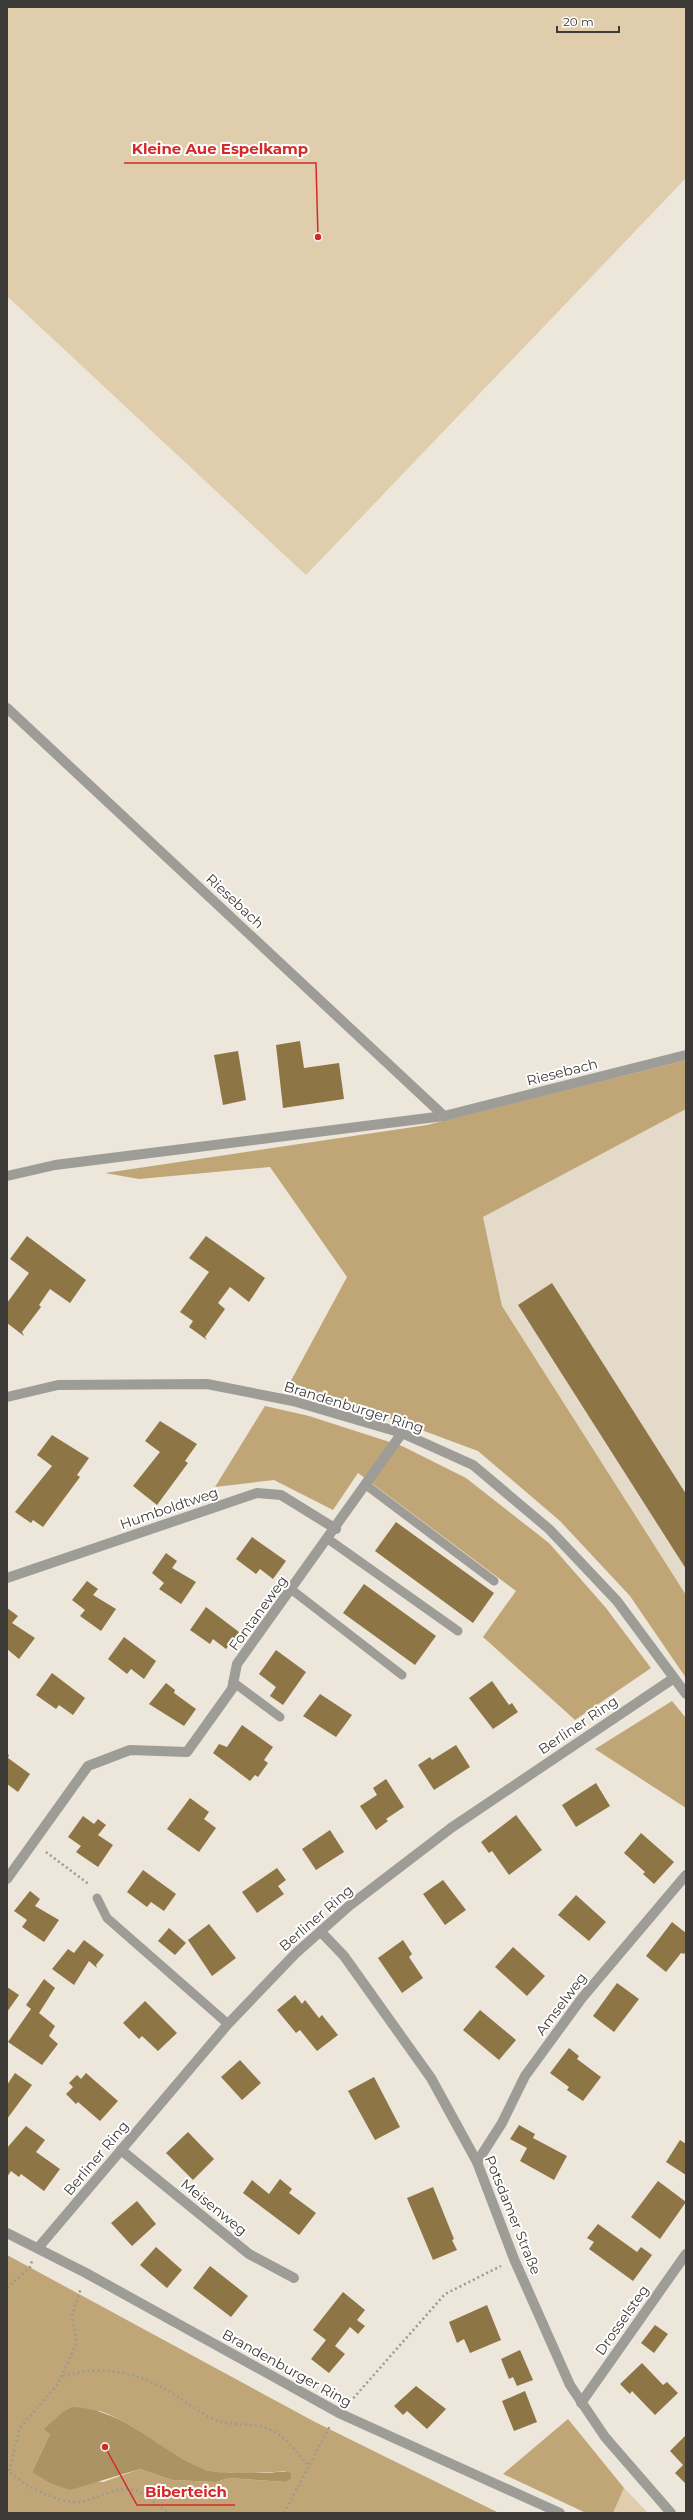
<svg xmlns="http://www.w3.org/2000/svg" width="693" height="2520" viewBox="0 0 693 2520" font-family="Montserrat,sans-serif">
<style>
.built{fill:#e4dac9}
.green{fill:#dfcdab}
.forest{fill:#c0a676;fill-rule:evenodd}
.water{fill:#ac9364}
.building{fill:#8d7546}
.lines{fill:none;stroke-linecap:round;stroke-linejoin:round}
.path{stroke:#9e9a92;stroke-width:2.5;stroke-dasharray:2 3;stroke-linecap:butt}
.lane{stroke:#9e9c97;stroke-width:9}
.street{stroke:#9e9c97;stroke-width:10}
.labels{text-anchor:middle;stroke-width:4;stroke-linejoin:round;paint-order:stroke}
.street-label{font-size:14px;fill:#3d3b37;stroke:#fff}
.leader{fill:none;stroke:#d62828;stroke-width:1.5}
.callout-dot{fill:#d62828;stroke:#fff;stroke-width:1.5}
.callout-label{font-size:15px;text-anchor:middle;font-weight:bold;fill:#d62828;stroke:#fff;stroke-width:4;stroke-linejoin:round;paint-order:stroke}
</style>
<rect width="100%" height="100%" fill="#ece6db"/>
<!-- built -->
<path class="built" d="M686,1109V1595L502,1306L483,1217Z"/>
<!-- green -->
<g class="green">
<path d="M7,7H686V178L306,575L7,296Z"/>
<path d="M624,2488L648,2513H613Z"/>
</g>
<!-- forest -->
<g class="forest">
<path d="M686,1060V1109L483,1217L502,1306L686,1595V1678L630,1596L560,1521L478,1451L389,1418L287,1388L347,1277L270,1167L139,1179L105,1173L427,1125Z"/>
<path d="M265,1406L309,1416L402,1446L466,1478L549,1543L606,1608L651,1668L575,1720L483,1637L516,1591L358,1473L333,1510L274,1480L215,1487Z"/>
<path d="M672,1701L686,1718V1808L595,1749Z"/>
<path d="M7,2255L315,2422L499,2513H7ZM100,2411C139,2425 168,2456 206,2470C221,2475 268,2473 285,2471V2482L229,2478L216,2482L172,2480L140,2469L103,2482L32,2472L50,2434Z"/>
<path d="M568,2419L624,2488L613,2513H586L503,2474Z"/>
</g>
<!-- water -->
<path class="water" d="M72,2407C126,2409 159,2452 206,2470C218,2474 256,2473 270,2473C278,2472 284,2471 291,2473V2478L285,2482L229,2478L216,2482L172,2480L140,2469L70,2490L50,2483L32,2472L50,2434L44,2429L63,2412Z"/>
<!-- building -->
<g class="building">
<path d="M300,1041L304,1068L339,1063L344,1099L283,1108L276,1045Z"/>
<path d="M238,1051L246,1100L223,1105L214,1055Z"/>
<path d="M27,1236L86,1280L70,1303L50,1289L39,1305L41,1307L22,1332L24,1336L7,1323V1303L29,1273L10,1259Z"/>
<path d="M206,1236L265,1278L249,1302L230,1287L218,1303L225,1309L205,1337L207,1340L189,1327L193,1321L180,1312L209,1272L189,1258Z"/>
<path d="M552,1283L686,1494V1569L518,1305Z"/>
<path d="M160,1421L197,1444L185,1461L188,1463L157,1505L133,1486L160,1452L145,1441Z"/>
<path d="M52,1435L89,1458L77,1475L80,1477L43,1527L33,1520L31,1523L15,1512L52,1466L37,1455Z"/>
<path d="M396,1522L494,1593L473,1623L375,1551Z"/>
<path d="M252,1537L286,1561L273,1579L260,1569L256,1574L236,1559Z"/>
<path d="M166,1553L177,1561L172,1568L196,1582L181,1604L159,1589L164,1583L152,1573Z"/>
<path d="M87,1581L98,1589L93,1595L116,1609L101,1631L80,1616L85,1610L72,1600Z"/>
<path d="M364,1584L436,1636L415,1665L343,1613Z"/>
<path d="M206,1607L239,1632L226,1649L213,1639L210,1644L190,1630Z"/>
<path d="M7,1608L18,1616L12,1623L35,1638L19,1659L7,1649Z"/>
<path d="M124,1637L156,1661L144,1679L131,1669L127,1674L108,1659Z"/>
<path d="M276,1650L306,1672L283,1705L270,1696L276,1687L259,1674Z"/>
<path d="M52,1673L85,1698L73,1715L59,1705L56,1709L36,1695Z"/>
<path d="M492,1681L509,1705L512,1703L518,1712L493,1729L469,1698Z"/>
<path d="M166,1683L175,1690L174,1693L196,1709L184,1726L149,1704Z"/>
<path d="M320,1694L352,1715L336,1737L303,1716Z"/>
<path d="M242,1725L273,1747L264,1760L268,1763L258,1777L255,1775L250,1781L213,1753L219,1744L227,1747Z"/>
<path d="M456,1745L470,1767L434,1790L418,1765L430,1757L432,1760Z"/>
<path d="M7,1754L9,1755L8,1758L30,1774L18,1792L7,1784Z"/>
<path d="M386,1779L404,1807L386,1819L388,1821L376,1830L360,1806L377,1795L373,1788Z"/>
<path d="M596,1783L610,1806L576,1827L562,1805Z"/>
<path d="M190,1798L209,1812L204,1819L216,1828L199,1852L167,1829Z"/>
<path d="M516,1815L542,1850L509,1875L492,1851L489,1853L481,1842Z"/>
<path d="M83,1816L94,1824L98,1819L106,1825L98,1835L113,1845L98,1867L76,1852L81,1846L68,1837Z"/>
<path d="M330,1830L344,1852L316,1870L302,1849Z"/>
<path d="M641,1833L674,1862L654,1884L643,1874L645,1872L624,1853Z"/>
<path d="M277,1868L286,1880L278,1886L284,1894L257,1913L242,1892Z"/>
<path d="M143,1870L176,1894L164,1911L151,1902L147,1907L127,1892Z"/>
<path d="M443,1880L466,1910L445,1925L423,1894Z"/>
<path d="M30,1891L40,1899L35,1906L59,1920L44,1942L22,1927L27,1920L14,1911Z"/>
<path d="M576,1895L606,1922L589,1941L558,1915Z"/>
<path d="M672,1922L686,1933V1951L684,1954L681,1953L666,1972L646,1956Z"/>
<path d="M209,1924L236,1958L212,1976L188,1940Z"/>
<path d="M169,1928L186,1943L175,1955L158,1941Z"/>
<path d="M84,1940L104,1955L96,1965L97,1968L89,1961L74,1985L52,1969L68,1949L74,1953Z"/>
<path d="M403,1940L412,1954L409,1957L423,1978L402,1993L378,1958Z"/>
<path d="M513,1947L545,1976L527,1996L495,1967Z"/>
<path d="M44,1979L55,1988L39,2013L55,2026L49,2036L58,2044L42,2065L8,2042L31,2009L26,2005Z"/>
<path d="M617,1983L639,1999L614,2032L593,2016Z"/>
<path d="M7,1987L19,1995L7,2012Z"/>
<path d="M295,1995L302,2004L305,2000L319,2018L322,2015L338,2035L317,2051L300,2030L296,2033L277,2010Z"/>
<path d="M145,2001L177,2033L158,2051L142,2036L139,2039L123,2023Z"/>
<path d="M480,2010L516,2040L499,2060L463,2030Z"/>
<path d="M569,2048L579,2056L577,2059L601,2077L583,2101L567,2090L569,2087L550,2073Z"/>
<path d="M240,2060L261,2083L242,2100L221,2077Z"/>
<path d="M15,2073L32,2085L7,2119V2085Z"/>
<path d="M86,2073L118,2101L100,2121L78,2102L76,2104L66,2094L73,2087L69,2083L77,2075L81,2079Z"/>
<path d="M374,2077L400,2127L375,2140L348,2091Z"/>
<path d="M519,2125L535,2134L533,2138L567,2156L554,2180L520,2161L527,2148L510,2139Z"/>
<path d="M26,2126L45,2140L36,2152L60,2169L44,2191L21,2174L19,2177L11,2171L7,2177V2148Z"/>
<path d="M188,2132L214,2159L193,2180L166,2153Z"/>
<path d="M680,2140L686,2144V2175L666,2162Z"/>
<path d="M280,2179L292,2189L289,2193L316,2213L299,2235L243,2193L252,2180L269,2194Z"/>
<path d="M658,2181L686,2202L660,2239L631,2217Z"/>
<path d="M433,2187L454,2239L452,2240L457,2250L433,2260L407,2198Z"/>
<path d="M137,2201L156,2224L132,2246L111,2223Z"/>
<path d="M598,2224L637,2252L641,2247L652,2255L633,2281L589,2249L594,2242L587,2238Z"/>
<path d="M156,2247L182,2270L167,2288L140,2265Z"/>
<path d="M210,2266L248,2296L231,2317L193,2288Z"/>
<path d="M343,2292L365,2310L357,2320L365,2326L358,2334L350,2327L335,2346L345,2354L329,2373L311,2359L326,2340L313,2330Z"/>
<path d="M487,2305L501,2340L470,2353L464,2339L457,2343L449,2322Z"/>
<path d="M655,2325L668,2334L654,2353L641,2343Z"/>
<path d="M520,2350L533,2380L517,2386L513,2377L509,2379L501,2359Z"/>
<path d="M642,2363L663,2385L667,2382L678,2393L655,2415L632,2391L630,2394L620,2384Z"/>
<path d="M416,2386L446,2409L427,2429L407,2411L403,2415L394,2406Z"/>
<path d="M525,2391L537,2422L514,2431L502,2401Z"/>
<path d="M686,2435V2484L675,2473L683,2465L670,2451Z"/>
</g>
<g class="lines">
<!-- path -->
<g class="path">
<path d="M46,1852L90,1885"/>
<path d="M7,2288L30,2267L32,2261"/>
<path d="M63,2376C98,2366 132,2370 163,2388C181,2397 197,2412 216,2420C229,2425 244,2424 258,2426C281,2429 295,2451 309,2466"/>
<path d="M350,2402L445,2294L501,2266"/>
<path d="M7,2469C21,2485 57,2503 79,2502C97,2500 114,2486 133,2490C145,2492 158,2507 169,2513"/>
<path d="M9,2471L20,2428L58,2384L77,2342L72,2315L81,2288"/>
<path d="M284,2513L330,2426"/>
</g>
<!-- lane -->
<g class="lane">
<path d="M366,1485L494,1581"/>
<path d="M328,1539L458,1631"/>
<path d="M292,1590L402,1675"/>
<path d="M233,1682L280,1717"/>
<path d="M97,1898L107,1918L228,2024"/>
</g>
<!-- street -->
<g class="street">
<path d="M7,708L444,1116"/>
<path d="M7,1176L55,1165L444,1116L686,1055"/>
<path d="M7,1397L58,1385L207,1384L293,1401L402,1433L473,1465L549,1529L617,1601L686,1694"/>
<path d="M7,1578L257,1493L281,1495L336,1529"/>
<path d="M7,1879L88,1766L130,1750L187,1752L232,1689L237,1664L402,1433"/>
<path d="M321,1932L344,1956L431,2078L477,2162L514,2259L570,2385L605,2437L671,2513"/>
<path d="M121,2150L249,2254L294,2278"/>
<path d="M477,2162L502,2123L525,2076L582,1998L686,1875"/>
<path d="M7,2233L86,2273L341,2414L560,2513"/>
<path d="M38,2248L228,2024L295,1954L349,1906L451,1828L674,1678"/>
<path d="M581,2403L686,2254"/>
</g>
</g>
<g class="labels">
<!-- street labels -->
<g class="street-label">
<text transform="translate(235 901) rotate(43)" y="5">Riesebach</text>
<text transform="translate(562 1072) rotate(-14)" y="5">Riesebach</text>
<text transform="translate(354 1407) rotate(17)" y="5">Brandenburger Ring</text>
<text transform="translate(169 1508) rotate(-19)" y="5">Humboldtweg</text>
<text transform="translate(258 1613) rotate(-54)" y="5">Fontaneweg</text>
<text transform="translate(578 1725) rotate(-34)" y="5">Berliner Ring</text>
<text transform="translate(316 1918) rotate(-41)" y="5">Berliner Ring</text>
<text transform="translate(561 2004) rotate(-53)" y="5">Amselweg</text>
<text transform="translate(96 2158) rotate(-50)" y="5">Berliner Ring</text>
<text transform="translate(214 2207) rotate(39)" y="5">Meisenweg</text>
<text transform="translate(513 2215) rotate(68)" y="5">Potsdamer Straße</text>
<text transform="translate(622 2320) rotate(-55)" y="5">Drosselsteg</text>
<text transform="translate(287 2368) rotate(29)" y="5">Brandenburger Ring</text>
</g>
</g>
<!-- callouts -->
<path class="leader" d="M318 237L316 163H124M105 2447L137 2505H235"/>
<g class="callout-dot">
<circle cx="318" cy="237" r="4"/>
<circle cx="105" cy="2447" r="4"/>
</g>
<g class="callout-label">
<text x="220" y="154">Kleine Aue Espelkamp</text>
<text x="186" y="2497">Biberteich</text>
</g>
<!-- border -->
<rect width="693" height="2520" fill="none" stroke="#3d3b37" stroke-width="16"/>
<!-- scale -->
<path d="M557 26v6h62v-6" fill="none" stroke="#3d3b37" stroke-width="2"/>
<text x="563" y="26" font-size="12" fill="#3d3b37" stroke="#ffffff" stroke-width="3" paint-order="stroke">20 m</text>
</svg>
